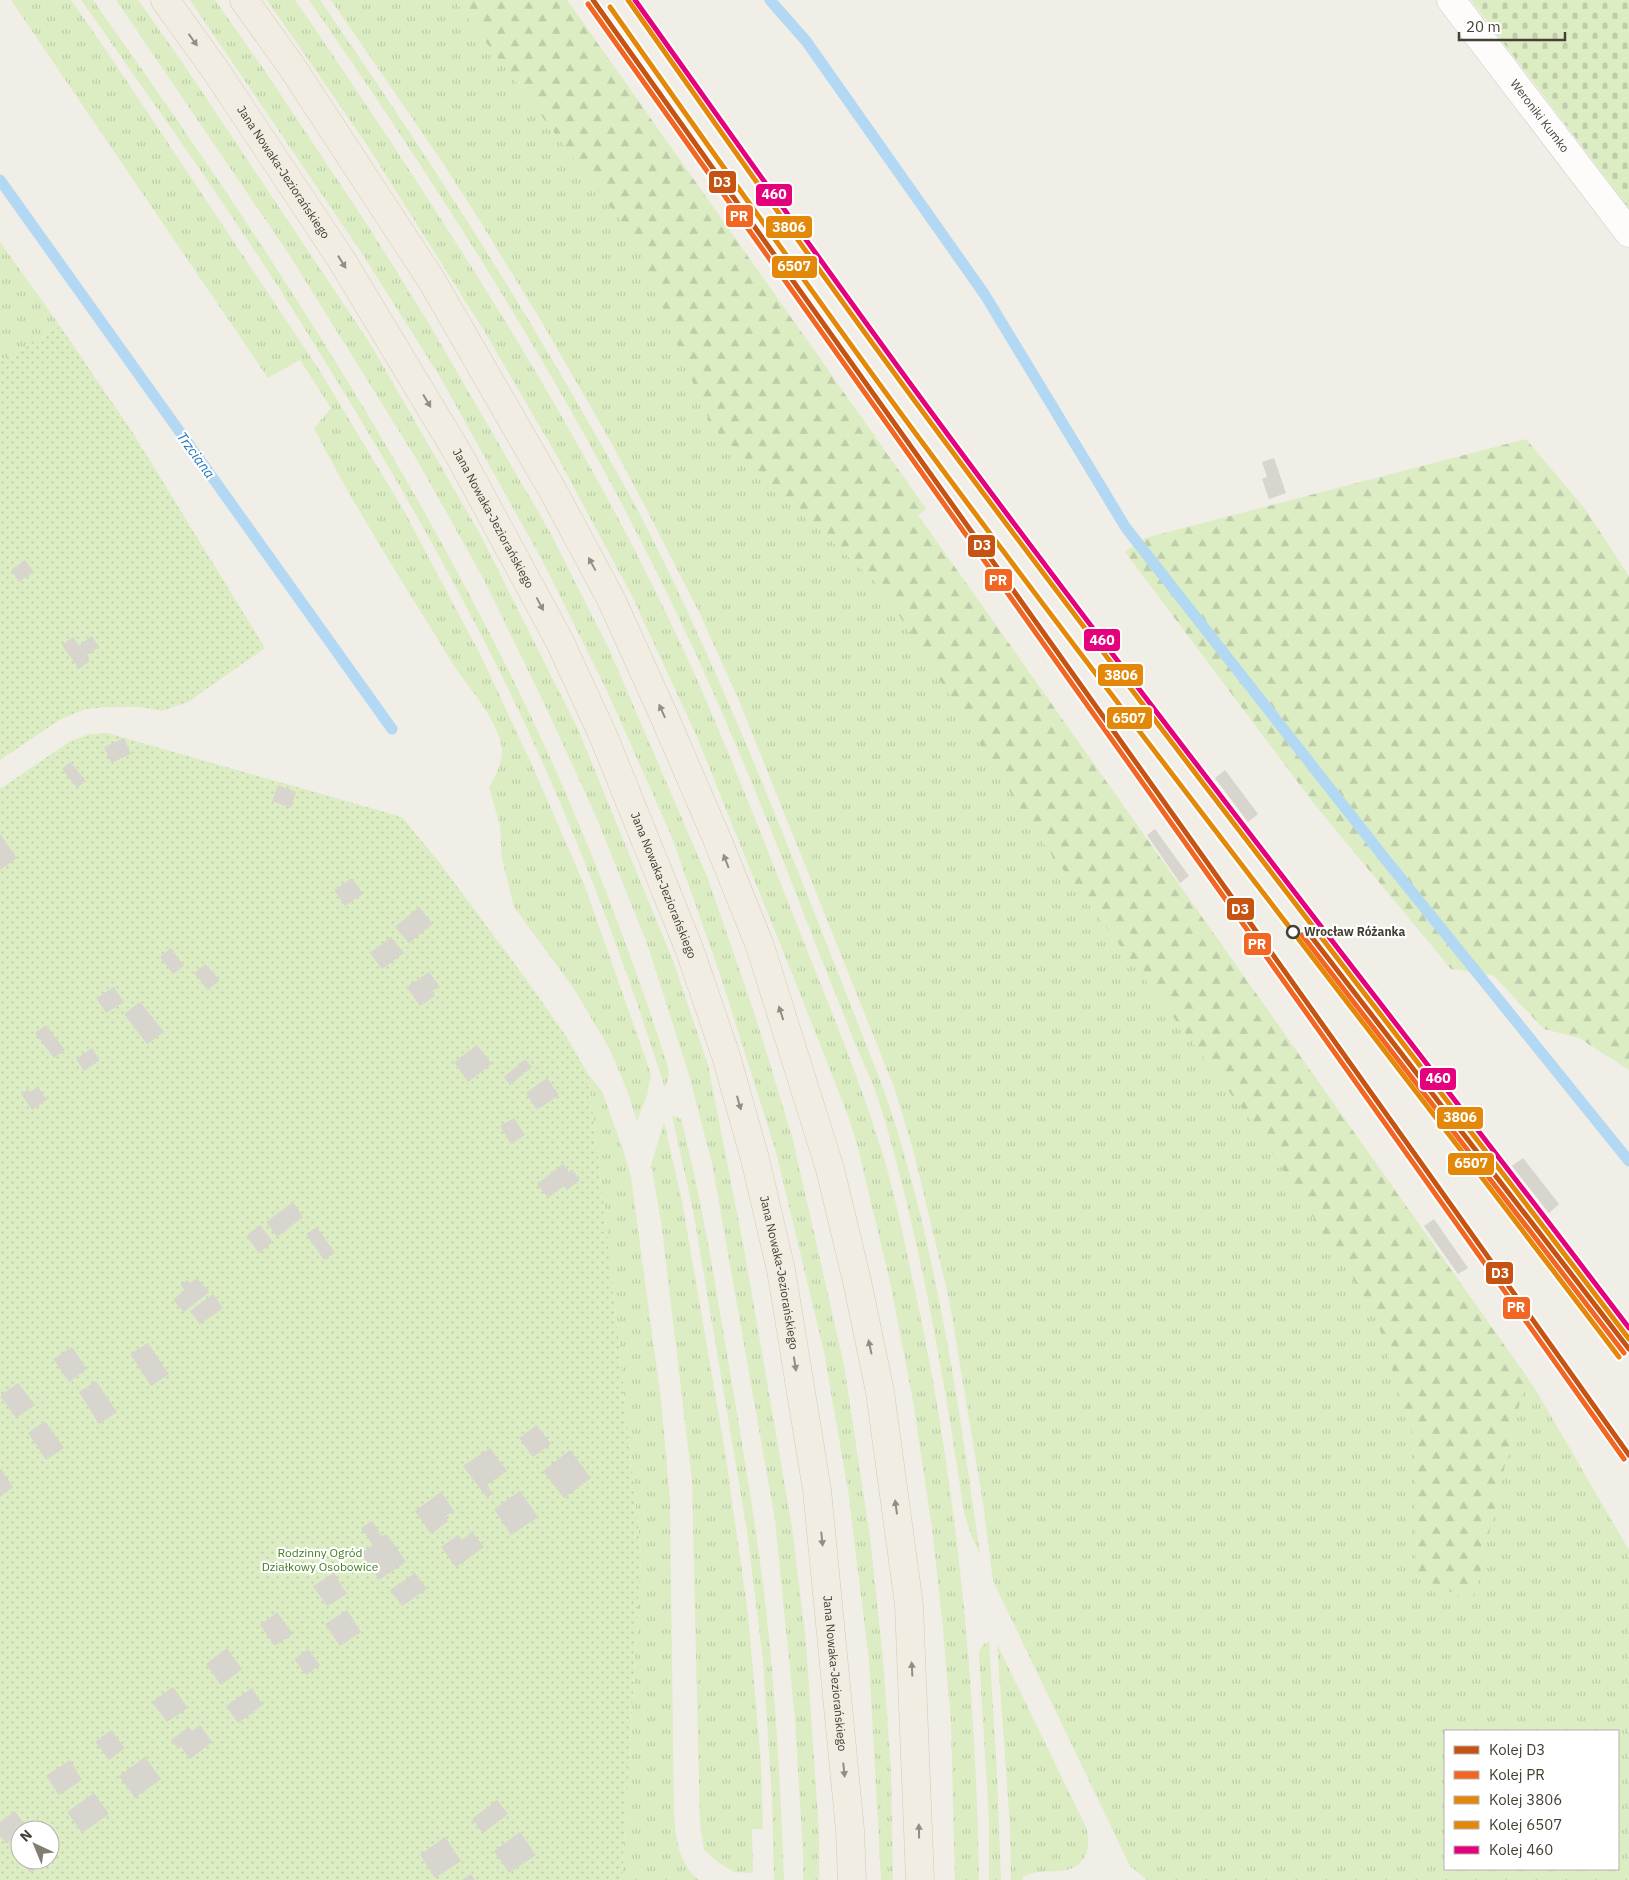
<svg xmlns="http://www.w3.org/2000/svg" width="1629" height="1880" viewBox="0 0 1629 1880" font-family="'IBM Plex Sans',sans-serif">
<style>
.grass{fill:url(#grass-tufts);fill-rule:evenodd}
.forest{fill:url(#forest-firs)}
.cemetery{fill:url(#cemetery-stones)}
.garden{fill:url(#garden-dots);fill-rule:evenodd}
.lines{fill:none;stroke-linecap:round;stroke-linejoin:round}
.stream{stroke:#b2d8f3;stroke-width:11}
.building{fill:#d8d5ce}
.minor-casing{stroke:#cecbc5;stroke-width:29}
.major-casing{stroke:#d4cbb2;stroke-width:29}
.minor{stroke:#fdfcfb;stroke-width:28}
.major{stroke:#f1ede2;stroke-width:28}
.rail-1-casing{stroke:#fff;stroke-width:9}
.rail-2-casing{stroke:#fff;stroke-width:9}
.rail-3-casing{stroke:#fff;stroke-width:9}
.rail-4-casing{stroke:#fff;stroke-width:9}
.rail-5-casing{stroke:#fff;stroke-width:9}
.rail-1{stroke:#c65312;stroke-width:5}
.rail-2{stroke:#f26522;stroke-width:5}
.rail-3{stroke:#e38808;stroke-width:5}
.rail-4{stroke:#e38808;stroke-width:5}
.rail-5{stroke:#e5007d;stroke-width:5}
.oneway{fill:#938d82}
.stop-dot{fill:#fff;stroke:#463f33;stroke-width:2.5}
.labels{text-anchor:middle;stroke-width:4.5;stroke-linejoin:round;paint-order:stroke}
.street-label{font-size:12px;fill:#463f33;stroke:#fff}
.stop-label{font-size:12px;font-weight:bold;fill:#463f33;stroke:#fff;text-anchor:start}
.park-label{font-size:12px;fill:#417e20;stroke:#fff}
.water-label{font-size:14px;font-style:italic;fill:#2077be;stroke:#fff}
.line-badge{stroke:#fff;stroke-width:2}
.badge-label{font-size:14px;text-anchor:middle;font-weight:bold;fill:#fff}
</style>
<defs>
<pattern id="grass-tufts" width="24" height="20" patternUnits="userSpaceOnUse" patternTransform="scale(1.25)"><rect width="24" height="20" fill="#dcedc4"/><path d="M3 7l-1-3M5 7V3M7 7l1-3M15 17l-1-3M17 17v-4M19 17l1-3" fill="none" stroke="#becca9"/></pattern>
<pattern id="forest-firs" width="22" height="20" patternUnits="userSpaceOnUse" patternTransform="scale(1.25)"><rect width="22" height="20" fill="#dcedc4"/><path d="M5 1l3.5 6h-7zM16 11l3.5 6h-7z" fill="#becca9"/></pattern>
<pattern id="cemetery-stones" width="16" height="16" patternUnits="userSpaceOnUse" patternTransform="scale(1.25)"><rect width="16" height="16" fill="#dcedc4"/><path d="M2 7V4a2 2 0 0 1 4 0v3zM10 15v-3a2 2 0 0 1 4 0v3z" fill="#becca9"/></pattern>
<pattern id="garden-dots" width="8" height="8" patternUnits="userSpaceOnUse" patternTransform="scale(1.25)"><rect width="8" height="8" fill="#dcedc4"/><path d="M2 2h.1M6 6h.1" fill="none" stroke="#becca9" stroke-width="1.8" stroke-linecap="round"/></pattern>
</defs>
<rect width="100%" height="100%" fill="#f0eee7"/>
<!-- grass -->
<g class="grass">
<path d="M11,0H71L108,53L318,368L404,511L482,658L532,765L584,884L651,1074L647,1095L637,1121L627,1090L609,1048L574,989L514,907L502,859L500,825L489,788C495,776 503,762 502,749C499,721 468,687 453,664C405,586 355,509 314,428L331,408L300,360L268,378Z"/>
<path d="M81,0H93C257,230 413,468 535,725C587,835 630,950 668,1066L669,1075L665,1088C613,924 549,761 468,610C410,500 346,393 279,288C216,190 148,95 81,0Z"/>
<path d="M116,0H138L182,62L371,345L480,534L577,727L674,963L708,1065L745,1254L792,1527L806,1642L819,1833V1880H803V1851L795,1720L775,1520L712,1163L689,1075L648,946L597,819L545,705L483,578L417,460L290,256Z"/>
<path d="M190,0H215L267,74L372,232L428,322L551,534L609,649L708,879L755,1015L793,1140L844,1365L870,1537L883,1659L891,1769L893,1880H881L869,1661L848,1490L824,1352L776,1152L721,977L671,835L607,691L542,560L440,377L363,255Z"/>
<path d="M267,0H295L311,23C450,228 587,438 690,664C726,744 758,826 790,907C824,994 862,1081 888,1172C900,1217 909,1263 919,1309C958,1497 976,1688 979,1880H955L951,1723L943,1629L932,1528L913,1401L890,1282L857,1144L848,1116L805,1006L697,737L632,596L557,456L486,334L367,145Z"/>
<path d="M309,0H320C414,136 504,274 586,418C606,453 627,489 646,526C738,708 809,900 884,1090C935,1239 958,1398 980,1555L970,1532L964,1512C944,1378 921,1242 882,1111C875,1087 864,1064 854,1041C838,1000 821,958 805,917C757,792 706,668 645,549C548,357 431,176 309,0Z"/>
<path d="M331,0H567L926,509L918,515L1534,1387L1629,1550V1880H1147L1130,1866L993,1581L983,1503L949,1299L914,1153L894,1087L740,703L699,612L650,516L611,442L540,319L478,218L441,160ZM1445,1731H1618V1869H1445Z"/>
<path d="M0,242L60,326L0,361Z"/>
<path d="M588,1074L602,1091L622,1147L631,1176L661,1400L670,1500L674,1815C676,1840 679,1864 699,1880H622L641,1555L609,1251Z"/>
<path d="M672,1116L681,1119C702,1200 715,1283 729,1366C744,1456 760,1546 769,1637C777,1718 781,1799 784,1880H774L772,1799L763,1660L747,1531L693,1210Z"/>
<path d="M664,1122L682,1201L725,1451L748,1614L761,1763L763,1829H752L753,1873L734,1872L719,1863L704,1850L700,1826L692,1481L661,1221L651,1165Z"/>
<path d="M989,1641L997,1775L1001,1880H989V1820L979,1656C980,1648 982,1645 989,1641Z"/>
<path d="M997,1644L1086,1827C1089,1839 1090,1847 1084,1858C1070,1880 1041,1865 1023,1877V1880H1011L1010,1827Z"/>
</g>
<!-- forest -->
<g class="forest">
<path d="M454,0H567L926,509L918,515L1526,1376L1473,1602L1416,1576L1415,1444L1375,1313L1254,1125L1038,836L883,590L712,427L634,238Z"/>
<path d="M1526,439L1585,509L1629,576V1070L1579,1038L1544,1029L1493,975L1451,969L1315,805L1125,552L1145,538Z"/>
</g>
<!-- cemetery -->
<path class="cemetery" d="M1471,0H1629V208Z"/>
<!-- garden -->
<g class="garden">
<path d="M60,326L133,433L265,648L188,702L162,711L140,707H109L86,709L61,719L0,760V361Z"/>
<path d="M107,733L402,817L439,862L526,979L566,1036L588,1074L609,1251L641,1555L622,1880H0V789L69,742L89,734ZM20,1830H50V1860H20Z"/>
</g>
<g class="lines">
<!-- stream -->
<g class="stream">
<path d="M770,0L806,41L985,295L1126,528L1386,860L1629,1161"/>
<path d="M0,180L392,729"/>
</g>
</g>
<!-- building -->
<g class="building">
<path d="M1274,458L1286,493L1269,499L1262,479L1267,477L1262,462Z"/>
<path d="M25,560L34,572L19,582L11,570Z"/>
<path d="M92,636L99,647L86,656L90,661L79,669L62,645L73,637L79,645Z"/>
<path d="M124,738L131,754L111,763L104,747Z"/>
<path d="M70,762L86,781L77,788L62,769Z"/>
<path d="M1225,770L1258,814L1248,822L1215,778Z"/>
<path d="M278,785L296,792L291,808L272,801Z"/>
<path d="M1155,829L1189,876L1180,883L1147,835Z"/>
<path d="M0,834L17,858L0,870Z"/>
<path d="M352,878L363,894L345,906L334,890Z"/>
<path d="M419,907L433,924L409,943L395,927Z"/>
<path d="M391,937L404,953L382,969L370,953Z"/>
<path d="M171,948L184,966L173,974L160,957Z"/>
<path d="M205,964L220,980L208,990L194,973Z"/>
<path d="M429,972L440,987L432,991L435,996L420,1006L407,987Z"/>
<path d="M114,987L124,1002L106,1013L96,998Z"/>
<path d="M140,1002L164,1032L147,1044L124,1014Z"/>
<path d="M46,1025L65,1050L54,1058L35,1033Z"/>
<path d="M477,1045L492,1064L468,1082L454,1062Z"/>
<path d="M92,1048L100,1060L84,1071L76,1059Z"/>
<path d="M525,1059L532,1067L510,1085L504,1077Z"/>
<path d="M547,1078L559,1095L537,1110L526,1093Z"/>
<path d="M38,1087L47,1100L32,1110L21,1094L28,1089L30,1092Z"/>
<path d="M514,1118L525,1135L511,1144L500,1126Z"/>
<path d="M1523,1158L1559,1204L1549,1213L1512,1166Z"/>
<path d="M563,1164L569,1172L572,1169L580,1180L567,1190L564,1186L548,1198L537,1184Z"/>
<path d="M293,1202L303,1217L277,1237L266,1222Z"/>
<path d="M1434,1219L1468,1268L1458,1274L1424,1226Z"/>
<path d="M260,1225L273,1242L259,1253L246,1236Z"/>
<path d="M317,1227L335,1253L324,1260L306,1234Z"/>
<path d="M197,1278L209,1292L184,1312L173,1300L185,1290L180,1285L187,1280L190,1283Z"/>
<path d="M213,1294L223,1308L200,1324L190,1311Z"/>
<path d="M148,1343L169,1374L151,1386L130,1354Z"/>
<path d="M72,1347L87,1369L69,1382L53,1359Z"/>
<path d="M96,1381L117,1412L99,1424L79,1392Z"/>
<path d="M18,1383L35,1405L16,1418L0,1396Z"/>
<path d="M45,1421L64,1448L46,1460L28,1433Z"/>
<path d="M537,1425L551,1444L533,1457L519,1438Z"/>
<path d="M490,1448L507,1471L487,1485L493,1494L487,1498L463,1466Z"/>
<path d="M570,1450L591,1478L564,1498L543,1471Z"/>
<path d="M0,1468L13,1487L0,1497Z"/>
<path d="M520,1491L538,1517L511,1535L494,1509Z"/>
<path d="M441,1492L454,1511L445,1517L448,1521L431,1534L415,1511Z"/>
<path d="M372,1521L382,1536L387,1534L406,1562L379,1580L361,1553L373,1545L361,1528Z"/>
<path d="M472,1532L484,1547L456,1567L441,1547L458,1535L462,1540Z"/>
<path d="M334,1573L347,1594L327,1606L313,1586Z"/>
<path d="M415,1573L427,1589L402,1606L390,1590Z"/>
<path d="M347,1610L361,1632L340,1646L325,1624Z"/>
<path d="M277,1612L293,1634L275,1646L260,1625Z"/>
<path d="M227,1648L242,1669L221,1685L206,1664Z"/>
<path d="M308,1649L320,1665L306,1675L294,1659Z"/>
<path d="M173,1687L188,1708L167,1722L152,1702Z"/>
<path d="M252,1688L263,1705L238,1723L226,1706Z"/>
<path d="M200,1725L212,1742L190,1759L181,1747L178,1749L171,1740L189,1727L192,1731Z"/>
<path d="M111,1730L125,1748L109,1760L95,1742Z"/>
<path d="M145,1757L161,1779L135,1798L119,1776Z"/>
<path d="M70,1760L82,1780L59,1795L46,1776Z"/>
<path d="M94,1793L109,1814L82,1833L67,1812Z"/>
<path d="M497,1800L508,1814L483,1833L472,1819Z"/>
<path d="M15,1811L27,1828L20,1830V1833L6,1844L0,1836V1822Z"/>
<path d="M520,1832L536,1855L509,1873L494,1851Z"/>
<path d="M445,1837L461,1861L435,1878L420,1855Z"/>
<path d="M50,1844L57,1853L50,1858Z"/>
<path d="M21,1860H48L30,1873Z"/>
<path d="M471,1874L475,1880H462Z"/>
</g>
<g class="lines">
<defs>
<g id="minor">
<path id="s1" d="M1451,0L1629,233"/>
</g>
<g id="major">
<path id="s2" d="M165,0L216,71L341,259L459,455L560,642L605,740L690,951L726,1056L755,1159L781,1270L817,1490L850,1830L852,1880"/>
<path d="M244,0L292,67L432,281L553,491L611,599L664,716L717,839L760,946L830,1169L857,1281L880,1392L909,1605L920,1880"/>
</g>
</defs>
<!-- minor casing -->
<use href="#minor" class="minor-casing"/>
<!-- major casing -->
<use href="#major" class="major-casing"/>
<!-- minor -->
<use href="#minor" class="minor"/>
<!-- major -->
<use href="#major" class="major"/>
<defs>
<g id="rail-1">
<path d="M593,0L1629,1455"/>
<path d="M1307,931L1629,1349"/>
</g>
<g id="rail-2">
<path d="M588,4L1624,1459"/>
<path d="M1302,935L1624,1353"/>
</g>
<path id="rail-3" d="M628,0C728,142 828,284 931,423C1160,732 1397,1033 1629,1339"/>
<path id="rail-4" d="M610,7C711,150 812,293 916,434C1146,745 1385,1049 1619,1357"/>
<path id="rail-5" d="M635,0C735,140 834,281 937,420C1163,726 1399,1025 1629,1328"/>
</defs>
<!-- rail-1 casing -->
<use href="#rail-1" class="rail-1-casing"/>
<!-- rail-2 casing -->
<use href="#rail-2" class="rail-2-casing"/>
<!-- rail-3 casing -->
<use href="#rail-3" class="rail-3-casing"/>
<!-- rail-4 casing -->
<use href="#rail-4" class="rail-4-casing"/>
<!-- rail-5 casing -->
<use href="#rail-5" class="rail-5-casing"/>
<!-- rail-1 -->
<use href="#rail-1" class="rail-1"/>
<!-- rail-2 -->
<use href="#rail-2" class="rail-2"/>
<!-- rail-3 -->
<use href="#rail-3" class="rail-3"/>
<!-- rail-4 -->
<use href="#rail-4" class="rail-4"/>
<!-- rail-5 -->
<use href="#rail-5" class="rail-5"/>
</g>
<!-- one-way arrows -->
<defs><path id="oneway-solid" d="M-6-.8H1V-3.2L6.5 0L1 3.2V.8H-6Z" transform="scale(1.25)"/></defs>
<g class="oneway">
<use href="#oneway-solid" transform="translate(193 40) rotate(54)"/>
<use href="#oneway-solid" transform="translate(342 262) rotate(58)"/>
<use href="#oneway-solid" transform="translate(427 401) rotate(59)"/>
<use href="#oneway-solid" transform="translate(592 564) rotate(-118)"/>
<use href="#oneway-solid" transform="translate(540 604) rotate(62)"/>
<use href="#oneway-solid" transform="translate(662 711) rotate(-114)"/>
<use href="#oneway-solid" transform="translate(726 861) rotate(-111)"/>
<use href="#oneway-solid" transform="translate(781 1013) rotate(-108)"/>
<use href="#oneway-solid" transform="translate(739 1103) rotate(74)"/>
<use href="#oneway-solid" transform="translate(870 1347) rotate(-102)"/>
<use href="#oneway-solid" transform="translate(795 1364) rotate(81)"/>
<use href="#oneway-solid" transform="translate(896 1507) rotate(-98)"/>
<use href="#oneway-solid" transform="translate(822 1539) rotate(84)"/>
<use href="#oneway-solid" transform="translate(912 1669) rotate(-93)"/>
<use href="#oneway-solid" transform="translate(844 1770) rotate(84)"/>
<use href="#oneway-solid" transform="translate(919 1831) rotate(-91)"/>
</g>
<!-- markers -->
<circle class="stop-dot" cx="1293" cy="932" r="6"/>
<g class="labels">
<!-- street labels -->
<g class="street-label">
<text dy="4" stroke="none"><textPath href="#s1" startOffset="146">Weroniki Kumko</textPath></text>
<text dy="4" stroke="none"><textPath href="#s2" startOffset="209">Jana Nowaka-Jeziorańskiego</textPath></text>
<text dy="4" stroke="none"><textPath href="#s2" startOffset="614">Jana Nowaka-Jeziorańskiego</textPath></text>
<text dy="4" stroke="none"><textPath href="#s2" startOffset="1019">Jana Nowaka-Jeziorańskiego</textPath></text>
<text dy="4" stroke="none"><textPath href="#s2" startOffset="1424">Jana Nowaka-Jeziorańskiego</textPath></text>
<text dy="4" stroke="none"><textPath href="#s2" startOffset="1829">Jana Nowaka-Jeziorańskiego</textPath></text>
</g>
<!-- stop labels -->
<g class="stop-label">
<text x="1304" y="936">Wrocław Różanka</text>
</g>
<!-- park labels -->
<g class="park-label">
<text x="320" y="1557">Rodzinny Ogród<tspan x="320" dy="14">Działkowy Osobowice</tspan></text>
</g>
<!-- water labels -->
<g class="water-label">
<text transform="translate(196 455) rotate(54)" y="5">Trzciana</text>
</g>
</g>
<g class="line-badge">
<rect x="708" y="170" width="29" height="24" rx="5" fill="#c65312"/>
<rect x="755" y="183" width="38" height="24" rx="5" fill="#e5007d"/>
<rect x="725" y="204" width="29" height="24" rx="5" fill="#f26522"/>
<rect x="765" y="215" width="48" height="24" rx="5" fill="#e38808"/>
<rect x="771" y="255" width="47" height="24" rx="5" fill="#e38808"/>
<rect x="967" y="534" width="29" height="24" rx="5" fill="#c65312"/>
<rect x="984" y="568" width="29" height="24" rx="5" fill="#f26522"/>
<rect x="1083" y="628" width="38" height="24" rx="5" fill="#e5007d"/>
<rect x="1097" y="663" width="47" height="24" rx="5" fill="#e38808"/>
<rect x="1106" y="706" width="47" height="24" rx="5" fill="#e38808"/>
<rect x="1226" y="897" width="29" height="24" rx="5" fill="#c65312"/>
<rect x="1243" y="932" width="29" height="24" rx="5" fill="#f26522"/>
<rect x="1419" y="1067" width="38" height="24" rx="5" fill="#e5007d"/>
<rect x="1436" y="1106" width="48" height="24" rx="5" fill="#e38808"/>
<rect x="1447" y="1152" width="48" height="24" rx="5" fill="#e38808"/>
<rect x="1485" y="1261" width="29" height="24" rx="5" fill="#c65312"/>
<rect x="1502" y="1296" width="29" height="24" rx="5" fill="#f26522"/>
</g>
<g class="badge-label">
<text x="722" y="187">D3</text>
<text x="774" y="199">460</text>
<text x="739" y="221">PR</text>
<text x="789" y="232">3806</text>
<text x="794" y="271">6507</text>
<text x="982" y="550">D3</text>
<text x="998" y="585">PR</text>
<text x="1102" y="645">460</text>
<text x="1121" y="680">3806</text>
<text x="1129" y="723">6507</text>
<text x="1240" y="914">D3</text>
<text x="1257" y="949">PR</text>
<text x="1438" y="1083">460</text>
<text x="1460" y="1122">3806</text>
<text x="1471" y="1168">6507</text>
<text x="1500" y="1278">D3</text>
<text x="1516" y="1312">PR</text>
</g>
<!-- legend -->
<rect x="1444" y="1730" width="175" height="140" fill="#ffffff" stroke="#b5b2ad"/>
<rect x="1454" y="1746" width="25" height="8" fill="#c65312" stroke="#b5b2ad"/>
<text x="1489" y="1755" font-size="15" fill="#463f33">Kolej D3</text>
<rect x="1454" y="1771" width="25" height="8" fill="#f26522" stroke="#b5b2ad"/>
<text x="1489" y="1780" font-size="15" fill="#463f33">Kolej PR</text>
<rect x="1454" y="1796" width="25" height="8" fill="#e38808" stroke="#b5b2ad"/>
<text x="1489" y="1805" font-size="15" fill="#463f33">Kolej 3806</text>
<rect x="1454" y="1821" width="25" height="8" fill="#e38808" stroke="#b5b2ad"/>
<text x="1489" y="1830" font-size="15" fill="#463f33">Kolej 6507</text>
<rect x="1454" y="1846" width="25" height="8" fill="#e5007d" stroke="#b5b2ad"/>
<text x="1489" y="1855" font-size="15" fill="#463f33">Kolej 460</text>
<!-- north arrow -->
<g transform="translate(35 1845) rotate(316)"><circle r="24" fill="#ffffff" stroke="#b5b2ad"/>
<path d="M0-4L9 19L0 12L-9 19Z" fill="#827c72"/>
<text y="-8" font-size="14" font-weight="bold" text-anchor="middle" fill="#463f33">N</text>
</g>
<!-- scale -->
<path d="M1459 32v8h106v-8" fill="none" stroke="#463f33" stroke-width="2.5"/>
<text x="1466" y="32" font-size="15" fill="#463f33" stroke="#ffffff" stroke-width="4" paint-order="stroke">20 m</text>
</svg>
